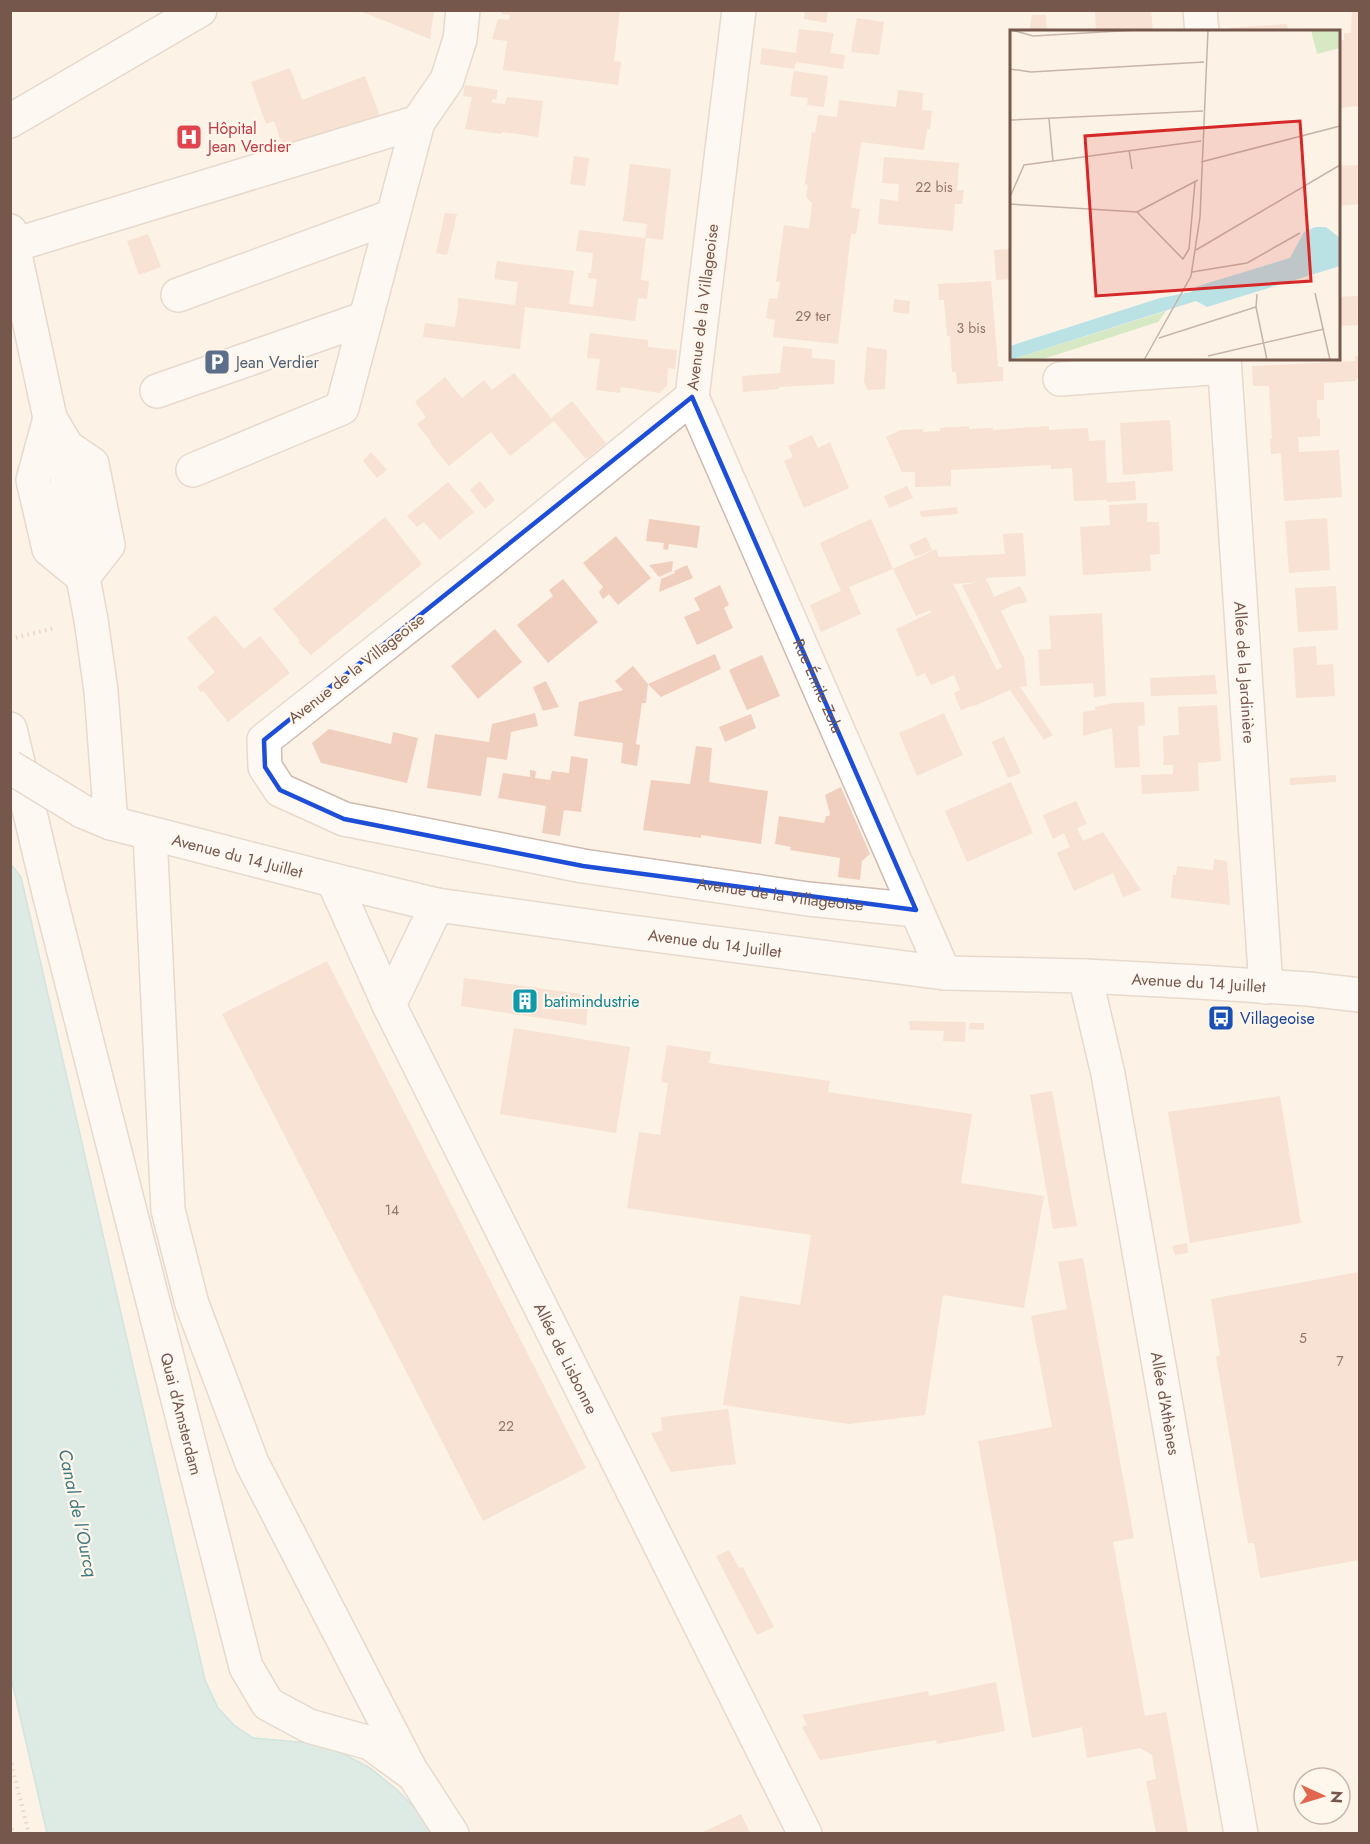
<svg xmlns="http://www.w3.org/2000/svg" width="1370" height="1844" viewBox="0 0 1370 1844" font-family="Jost,sans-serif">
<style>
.water{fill:#bae2e5;stroke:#a1d2d7;stroke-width:1.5}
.building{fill:#f1cfbe;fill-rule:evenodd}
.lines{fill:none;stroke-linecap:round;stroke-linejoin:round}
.minor-casing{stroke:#cfbbaf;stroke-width:36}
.path{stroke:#d6b2a1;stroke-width:4;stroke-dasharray:1.5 4.5;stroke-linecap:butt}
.minor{stroke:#fff;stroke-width:33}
.minor-bridge-casing{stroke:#cfbbaf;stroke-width:36;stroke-linecap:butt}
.minor-bridge{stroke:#fff;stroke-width:33}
.marked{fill:none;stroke:#1d4ed8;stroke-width:4.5;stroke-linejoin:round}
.labels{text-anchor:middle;stroke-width:4.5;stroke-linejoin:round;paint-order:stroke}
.number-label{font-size:14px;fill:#947568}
.health-label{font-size:16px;fill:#be3a42;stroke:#fff6ec;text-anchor:start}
.street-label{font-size:16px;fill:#75574b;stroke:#fff6ec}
.service-label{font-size:16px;fill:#4e5e75;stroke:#fff6ec;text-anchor:start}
.culture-label{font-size:16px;fill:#0d838f;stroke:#fff6ec;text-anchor:start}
.transit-label{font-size:16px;fill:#164399;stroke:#fff6ec;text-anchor:start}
.water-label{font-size:18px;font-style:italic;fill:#427a81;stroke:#fff6ec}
.inset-road{fill:none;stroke:#c6b4a8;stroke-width:1.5}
.view{fill:#d62828;fill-opacity:0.15;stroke:#d62828;stroke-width:3}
.inset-edge{fill:none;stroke:#75574b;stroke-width:3}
</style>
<rect width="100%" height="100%" fill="#fcf2e6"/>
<!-- water -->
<path class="water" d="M10,863L21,877L205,1680L218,1708L234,1725L253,1738L310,1743L340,1752L370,1768L396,1789L421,1814L433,1833H47L10,1673Z"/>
<!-- building -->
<g class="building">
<path d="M360,10H434L430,39L360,11Z"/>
<path d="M502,10H620L614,61L621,62L618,85L503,70L507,41L492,39L498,19L509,20L510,15L502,14Z"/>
<path d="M805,10H828L826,23L804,19Z"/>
<path d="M1095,10H1151L1153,32H1096Z"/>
<path d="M1352,10H1359V106L1338,108V40H1344V33H1351Z"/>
<path d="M1032,15H1046L1047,32H1029Z"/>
<path d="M857,18L884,22L879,55L851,52Z"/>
<path d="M1287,24L1288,32H1230V28Z"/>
<path d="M799,29L834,33L830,53L845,55L843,69L796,62L794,69L760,64L762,48L796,53Z"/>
<path d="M290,68L302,100L365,76L380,116L284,150L274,121L266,124L251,82Z"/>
<path d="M794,71L828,76L824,107L807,105L808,98L790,96Z"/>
<path d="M465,85L498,90L496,100L492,99V103L505,104L507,97L543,101L538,137L502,132L501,134L465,129L472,97L463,96Z"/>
<path d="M898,90L923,93L922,110L932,111L930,129H927L924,150L861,142L851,208L860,209L856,234H851L838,344L773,337L775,320L766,318L769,298L777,299L780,282H776L784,225L809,229L812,203L806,197L808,185L805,184L812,132L815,133L818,115L837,117L839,100L896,107Z"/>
<path d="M574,156L589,158L585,186L570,184Z"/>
<path d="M884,157L959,163L957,190H964L962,204H955L953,231L878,224L880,199L898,201L899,184L882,183Z"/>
<path d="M630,164L671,169L663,240L646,238L641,280L649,281L647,299L638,298L635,321L525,307L520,349L423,337L425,323L455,327L458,306V298L515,305L518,282L494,279L497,261L574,271L569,304L593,307L597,279L588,278V273H591L593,253L576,251L579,230L645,238L647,224L623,221Z"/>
<path d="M1359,165V204L1338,206V166Z"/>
<path d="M445,213L457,214L447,255L436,253Z"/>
<path d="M148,234L161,267L139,275L127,241Z"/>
<path d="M1011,249V279L996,280L994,250Z"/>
<path d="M991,281L998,367H1003V381L957,384L956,372H952L950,336H947L944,300H939L938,284Z"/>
<path d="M1359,296V325L1338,326V297Z"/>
<path d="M894,299L910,301L909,314L893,312Z"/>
<path d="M590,333L648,340V347L677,350L675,369L668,368L667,386L659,393L621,387L620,393L596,390L600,359L587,358Z"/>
<path d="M783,346L812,349V358L835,360L834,384L779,387V389L743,392L742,376L780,373Z"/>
<path d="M867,347L887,350L885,389L868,390L864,382Z"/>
<path d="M1355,356H1359V378H1356V381L1324,383V400H1317V419L1320,418V436L1298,437L1299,452L1339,450L1342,497L1284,501L1281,453L1271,454L1270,439H1272L1269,386H1253L1252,366L1355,361Z"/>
<path d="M514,373L551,418L572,401L606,443L586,459L554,421L510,456L491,432L449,466L430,443L431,442L417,424L426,417L415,402L445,377L462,398L484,380L492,390Z"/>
<path d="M1170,420L1173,471L1123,475L1120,423Z"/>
<path d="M969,426V429L993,428V430L1049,426V430L1088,428L1089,441L1105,440L1107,483L1135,481L1136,500L1107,502V500L1074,501L1072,468L1051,469V465L951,470V486L915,487V472H902L886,437L901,430L923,429V432L940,431V428Z"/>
<path d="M812,435L818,448L830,442L849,488L804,508L784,461L793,457L788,446Z"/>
<path d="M371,452L387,470L377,478L363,461Z"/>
<path d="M480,481L495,500L485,509L470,490Z"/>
<path d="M448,482L474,512L440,540L424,522L417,527L407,516Z"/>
<path d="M907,486L913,498L889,508L884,496Z"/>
<path d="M1147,503V522H1159L1160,554L1150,555L1151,571L1083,575L1080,527L1110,525L1109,505Z"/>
<path d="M957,507L958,514L922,517L919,511Z"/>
<path d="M385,517L422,564L311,655L298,642L300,641L273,609Z"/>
<path d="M1327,518L1330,570L1289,573L1285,521Z"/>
<path d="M649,519L700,526L697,548L669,544L668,550L663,549L664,543L646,541Z"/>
<path d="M871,519L893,569L849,587L861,614L821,632L810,605L841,591L820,543Z"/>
<path d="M1023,533L1026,576L986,578V582H988L994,597L1020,586L1028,602L1013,605L1001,611L1024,658L1027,686L1020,687L1053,735L1044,740L1010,690L974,706H971L961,710L954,693L960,690L954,675L931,685L925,673L917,677L896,629L932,612L931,610L916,616L893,569L936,549L939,557L1005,554L1003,534ZM979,582L962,585L1002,667L997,670L953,584Z"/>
<path d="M616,536L651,578L618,605L609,594L603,599L599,592L603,587L583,563Z"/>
<path d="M926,537L932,550L915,557L909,545Z"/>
<path d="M673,561L672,571L659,577L649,565Z"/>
<path d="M687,565L693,578L659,592L661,579L675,573L674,571Z"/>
<path d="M563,579L598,622L548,663L517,625L553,596L549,590Z"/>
<path d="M720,585L729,605L724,608L733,628L697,645L684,617L700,610L694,598Z"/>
<path d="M1336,586L1338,630L1298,632L1295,588Z"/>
<path d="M1102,613L1106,696L1094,697L1093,683L1040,686L1038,650L1051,649L1049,616Z"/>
<path d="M215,615L244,649L260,636L290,673L228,722L203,691L201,692L197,687L215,672L187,638Z"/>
<path d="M495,629L522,662L478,699L451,666Z"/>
<path d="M1316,646L1317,665L1333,664L1335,696L1296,698L1293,648Z"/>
<path d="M715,654L721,669L661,697L648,684L646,703H642L636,744L640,745L637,766L621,763L623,743L574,736L579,702L623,690L615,681L633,666L648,684Z"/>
<path d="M762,655L780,696L747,710L729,670Z"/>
<path d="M1215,675L1217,694L1151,696L1150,678Z"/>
<path d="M546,681L559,707L543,711L533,687Z"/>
<path d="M1144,702L1145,725L1138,726L1140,767L1115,768L1112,728L1083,736V712L1095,710V707L1113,703Z"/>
<path d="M1217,705L1221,761L1198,763L1199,791L1142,794L1141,775L1173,774V765H1163L1164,758L1163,736L1179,735L1178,707Z"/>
<path d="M535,713L538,726L511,732L507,760L487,757L481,796L427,788L435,734L489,742L492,724Z"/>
<path d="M944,713L963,755L917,776L899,733Z"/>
<path d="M751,714L756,728L725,742L719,727Z"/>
<path d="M329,729L391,744L393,732L418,738L407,783L321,763L312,743Z"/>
<path d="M1004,736L1021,773L1008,778L992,742Z"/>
<path d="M696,746L712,748L709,782L768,791L761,844L701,835V838L643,830L651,780L690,784Z"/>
<path d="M571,756L588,759L581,812L564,810L560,836L542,833L546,806L498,798L503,773L530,777V770L536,771L535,778L550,780L552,771L569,773Z"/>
<path d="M1336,775V782L1290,785V778Z"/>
<path d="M1011,782L1033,833L967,862L945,811Z"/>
<path d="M841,787L870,854L862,861L860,880L838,877L840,858L790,850L791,847L775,844L779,816L824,823L826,816H829L830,814L825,795Z"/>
<path d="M1076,801L1087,824L1077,828L1083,841L1103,832L1141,890L1123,897L1113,873L1074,891L1057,853L1070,847L1064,833L1053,839L1043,815Z"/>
<path d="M1214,859L1227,861L1230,905L1171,898L1173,875H1176L1177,866L1213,870Z"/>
<path d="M327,961L586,1468L483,1521L222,1014Z"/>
<path d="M464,978L589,995L586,1025L461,1006Z"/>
<path d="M909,1021L966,1022L965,1042L943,1041L944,1031L910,1030Z"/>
<path d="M970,1023H984V1030L969,1029Z"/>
<path d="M514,1028L630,1047L616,1133L500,1114Z"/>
<path d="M667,1045L711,1052L709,1063L830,1081L828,1092L972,1114L961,1183L1044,1196L1024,1308L943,1295L925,1415L849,1424L723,1405L740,1296L800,1305L811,1235L627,1208L639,1132L660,1135L668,1083L661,1082Z"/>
<path d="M1052,1091L1077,1226L1053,1229L1030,1095Z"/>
<path d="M1280,1096L1301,1223L1190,1243L1168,1112Z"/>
<path d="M1187,1243L1188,1253L1175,1255L1172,1246Z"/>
<path d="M1083,1258L1134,1538L1113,1542L1145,1716L1166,1712L1188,1833H1156L1146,1781L1156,1779L1152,1755L1140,1748L1087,1758L1082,1727L1032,1738L978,1441L1052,1427L1031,1316L1067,1309L1058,1262Z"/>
<path d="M1359,1272V1560L1260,1578L1254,1543H1248L1216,1357L1220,1355L1211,1299Z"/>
<path d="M728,1409L736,1464L671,1472L651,1433L662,1431L661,1417Z"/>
<path d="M729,1550L739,1568L743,1567L774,1627L757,1635L716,1556Z"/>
<path d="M996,1682L1005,1731L937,1744L936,1740L820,1760L802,1727L807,1725L802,1715L928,1691L929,1696Z"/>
<path d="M741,1814L750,1833H701Z"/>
</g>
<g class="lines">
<defs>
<g id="minor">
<path id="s1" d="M739,10L692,397L483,567L264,740L265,767L280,790L344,819L583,866L808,899L916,910"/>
<path d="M1200,10L1202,32"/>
<path d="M10,121L200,10"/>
<path d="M10,231L50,418L67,447L92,464L108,545L83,577"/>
<path d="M14,245L418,122L447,80L460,39L463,10"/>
<path d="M178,295L393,216"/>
<path id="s2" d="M1224,358L1266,987"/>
<path d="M1060,379L1224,367"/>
<path d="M157,391L366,318"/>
<path id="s3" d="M692,397L944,973"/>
<path d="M50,418L33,480L49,549L83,577"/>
<path d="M67,447V493L91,620L101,691L111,823"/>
<path d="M193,470L342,408L418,122"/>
<path id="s4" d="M10,729L49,893L246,1667L268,1704L309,1726L370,1743L414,1775L452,1834"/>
<path id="s5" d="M82,811L111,823L333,880L437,905L616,930L944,973L1085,976L1199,982L1308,989L1360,995"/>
<path d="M150,834L168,1210L192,1304L252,1463L410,1769"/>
<path id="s6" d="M333,880L389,1005L805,1834"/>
<path id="s7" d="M1085,976L1108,1074L1241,1834"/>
<path d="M389,1005L437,905"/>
</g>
</defs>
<!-- minor casing -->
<use href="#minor" class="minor-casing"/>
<!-- path -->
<g class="path">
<path d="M10,639L55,628"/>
<path d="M10,1758L29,1834"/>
<path d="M10,1823L13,1834"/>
</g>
<!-- minor -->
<use href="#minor" class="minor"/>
<defs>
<path id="minor-bridge" d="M10,767L82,811"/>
</defs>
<!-- minor-bridge casing -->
<use href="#minor-bridge" class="minor-bridge-casing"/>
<!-- minor-bridge -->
<use href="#minor-bridge" class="minor-bridge"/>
</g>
<!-- marked area -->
<path d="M0 0H1370V1844H0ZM692,397L916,910L583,866L344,819L280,790L265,767L264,740Z" fill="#fcf2e6" fill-opacity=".55" fill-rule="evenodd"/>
<path class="marked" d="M692,397L916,910L583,866L344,819L280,790L265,767L264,740Z"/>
<!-- icons -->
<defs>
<symbol id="hospital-square" viewBox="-11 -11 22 22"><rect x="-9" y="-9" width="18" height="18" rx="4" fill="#e0444e" stroke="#fff6ec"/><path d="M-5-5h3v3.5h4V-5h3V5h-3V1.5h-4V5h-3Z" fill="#fff"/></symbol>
<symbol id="parking-square" viewBox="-11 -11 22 22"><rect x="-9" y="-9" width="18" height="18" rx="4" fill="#5c6f8a" stroke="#fff6ec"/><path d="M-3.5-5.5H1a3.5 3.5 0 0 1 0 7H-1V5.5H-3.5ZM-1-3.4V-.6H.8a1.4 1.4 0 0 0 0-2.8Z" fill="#fff"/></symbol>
<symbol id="building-square" viewBox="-11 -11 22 22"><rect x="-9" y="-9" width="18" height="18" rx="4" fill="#0f9aa8" stroke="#fff6ec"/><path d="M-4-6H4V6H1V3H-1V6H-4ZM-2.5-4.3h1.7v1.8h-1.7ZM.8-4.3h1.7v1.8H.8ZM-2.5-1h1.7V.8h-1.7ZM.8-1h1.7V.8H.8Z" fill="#fff"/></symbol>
<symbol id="bus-square" viewBox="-11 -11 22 22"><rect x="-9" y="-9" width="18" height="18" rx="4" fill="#1a4fb4" stroke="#fff6ec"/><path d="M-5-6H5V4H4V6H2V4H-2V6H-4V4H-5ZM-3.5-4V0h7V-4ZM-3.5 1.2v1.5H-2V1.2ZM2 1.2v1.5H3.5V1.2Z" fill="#fff"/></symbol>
</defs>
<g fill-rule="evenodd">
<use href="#hospital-square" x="174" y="122" width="30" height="30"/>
<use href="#parking-square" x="202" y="347" width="30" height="30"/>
<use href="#building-square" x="510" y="986" width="30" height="30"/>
<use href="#bus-square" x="1206" y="1003" width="30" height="30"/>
</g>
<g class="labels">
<!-- number labels -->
<g class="number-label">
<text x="934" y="192">22 bis</text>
<text x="813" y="321">29 ter</text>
<text x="971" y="333">3 bis</text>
<text x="392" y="1215">14</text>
<text x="1303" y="1343">5</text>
<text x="1340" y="1366">7</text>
<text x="506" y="1431">22</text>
</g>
<!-- health labels -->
<g class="health-label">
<text x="208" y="134">Hôpital<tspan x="208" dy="18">Jean Verdier</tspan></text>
</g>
<!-- street labels -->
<g class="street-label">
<text transform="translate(702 307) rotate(-83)" y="6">Avenue de la Villageoise</text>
<text transform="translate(356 668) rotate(-38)" y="6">Avenue de la Villageoise</text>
<text dy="6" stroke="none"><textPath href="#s2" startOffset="315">Allée de la Jardinière</textPath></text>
<text dy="6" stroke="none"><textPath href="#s3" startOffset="315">Rue Émile Zola</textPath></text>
<text dy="6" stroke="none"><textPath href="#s5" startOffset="162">Avenue du 14 Juillet</textPath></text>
<text dy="6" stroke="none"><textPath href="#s1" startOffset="1506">Avenue de la Villageoise</textPath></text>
<text dy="6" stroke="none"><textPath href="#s5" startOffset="648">Avenue du 14 Juillet</textPath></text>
<text dy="6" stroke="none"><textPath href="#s5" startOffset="1134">Avenue du 14 Juillet</textPath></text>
<text dy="6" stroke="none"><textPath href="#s6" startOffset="532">Allée de Lisbonne</textPath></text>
<text dy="6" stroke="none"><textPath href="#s7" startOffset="435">Allée d'Athènes</textPath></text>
<text dy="6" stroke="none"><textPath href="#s4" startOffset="706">Quai d'Amsterdam</textPath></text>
</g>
<!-- service labels -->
<g class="service-label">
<text x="236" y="368">Jean Verdier</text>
</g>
<!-- culture labels -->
<g class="culture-label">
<text x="544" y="1007">batimindustrie</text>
</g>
<!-- transit labels -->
<g class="transit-label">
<text x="1240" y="1024">Villageoise</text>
</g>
<!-- water labels -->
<g class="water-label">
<text transform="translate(78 1513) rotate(78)" y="6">Canal de l'Ourcq</text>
</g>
</g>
<!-- overview -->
<g transform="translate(1010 30)">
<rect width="330" height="330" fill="#fcf2e6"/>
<path d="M301,0H330V18L307,24ZM156,281L148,292L58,321L30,330H0Z" fill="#d6e9c4"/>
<path d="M316,197L330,208V236L197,277L186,271L0,330V316L150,268L181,262L188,256L280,228L294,202L305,197Z" fill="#bae2e5"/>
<path class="inset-road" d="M2,0L23,6L127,0M0,39L21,42L194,32M39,89L43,131M0,90L193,81M119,120L122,139M191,132L330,96M0,167L14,135L191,111M0,174L127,182L173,229L179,219L185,152M127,182L188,150M186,220L330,135M182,242L237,233L290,203M305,263L320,330M246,277L257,330M149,308L246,277L247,264M198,326L314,299M134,330L181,246L190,187L198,0"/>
<path class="view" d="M290,91L301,251L86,266L75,106Z"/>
<rect width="330" height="330" class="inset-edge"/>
</g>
<!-- border -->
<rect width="1370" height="1844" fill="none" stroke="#75574b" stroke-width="24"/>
<!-- north arrow -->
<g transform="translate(1322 1796) rotate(94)"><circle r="28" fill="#fff6ec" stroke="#c8b6ac" stroke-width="1.5"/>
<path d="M0-4.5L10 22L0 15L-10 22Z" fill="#e3664e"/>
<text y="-9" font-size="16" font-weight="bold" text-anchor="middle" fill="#75574b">N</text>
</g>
</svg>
